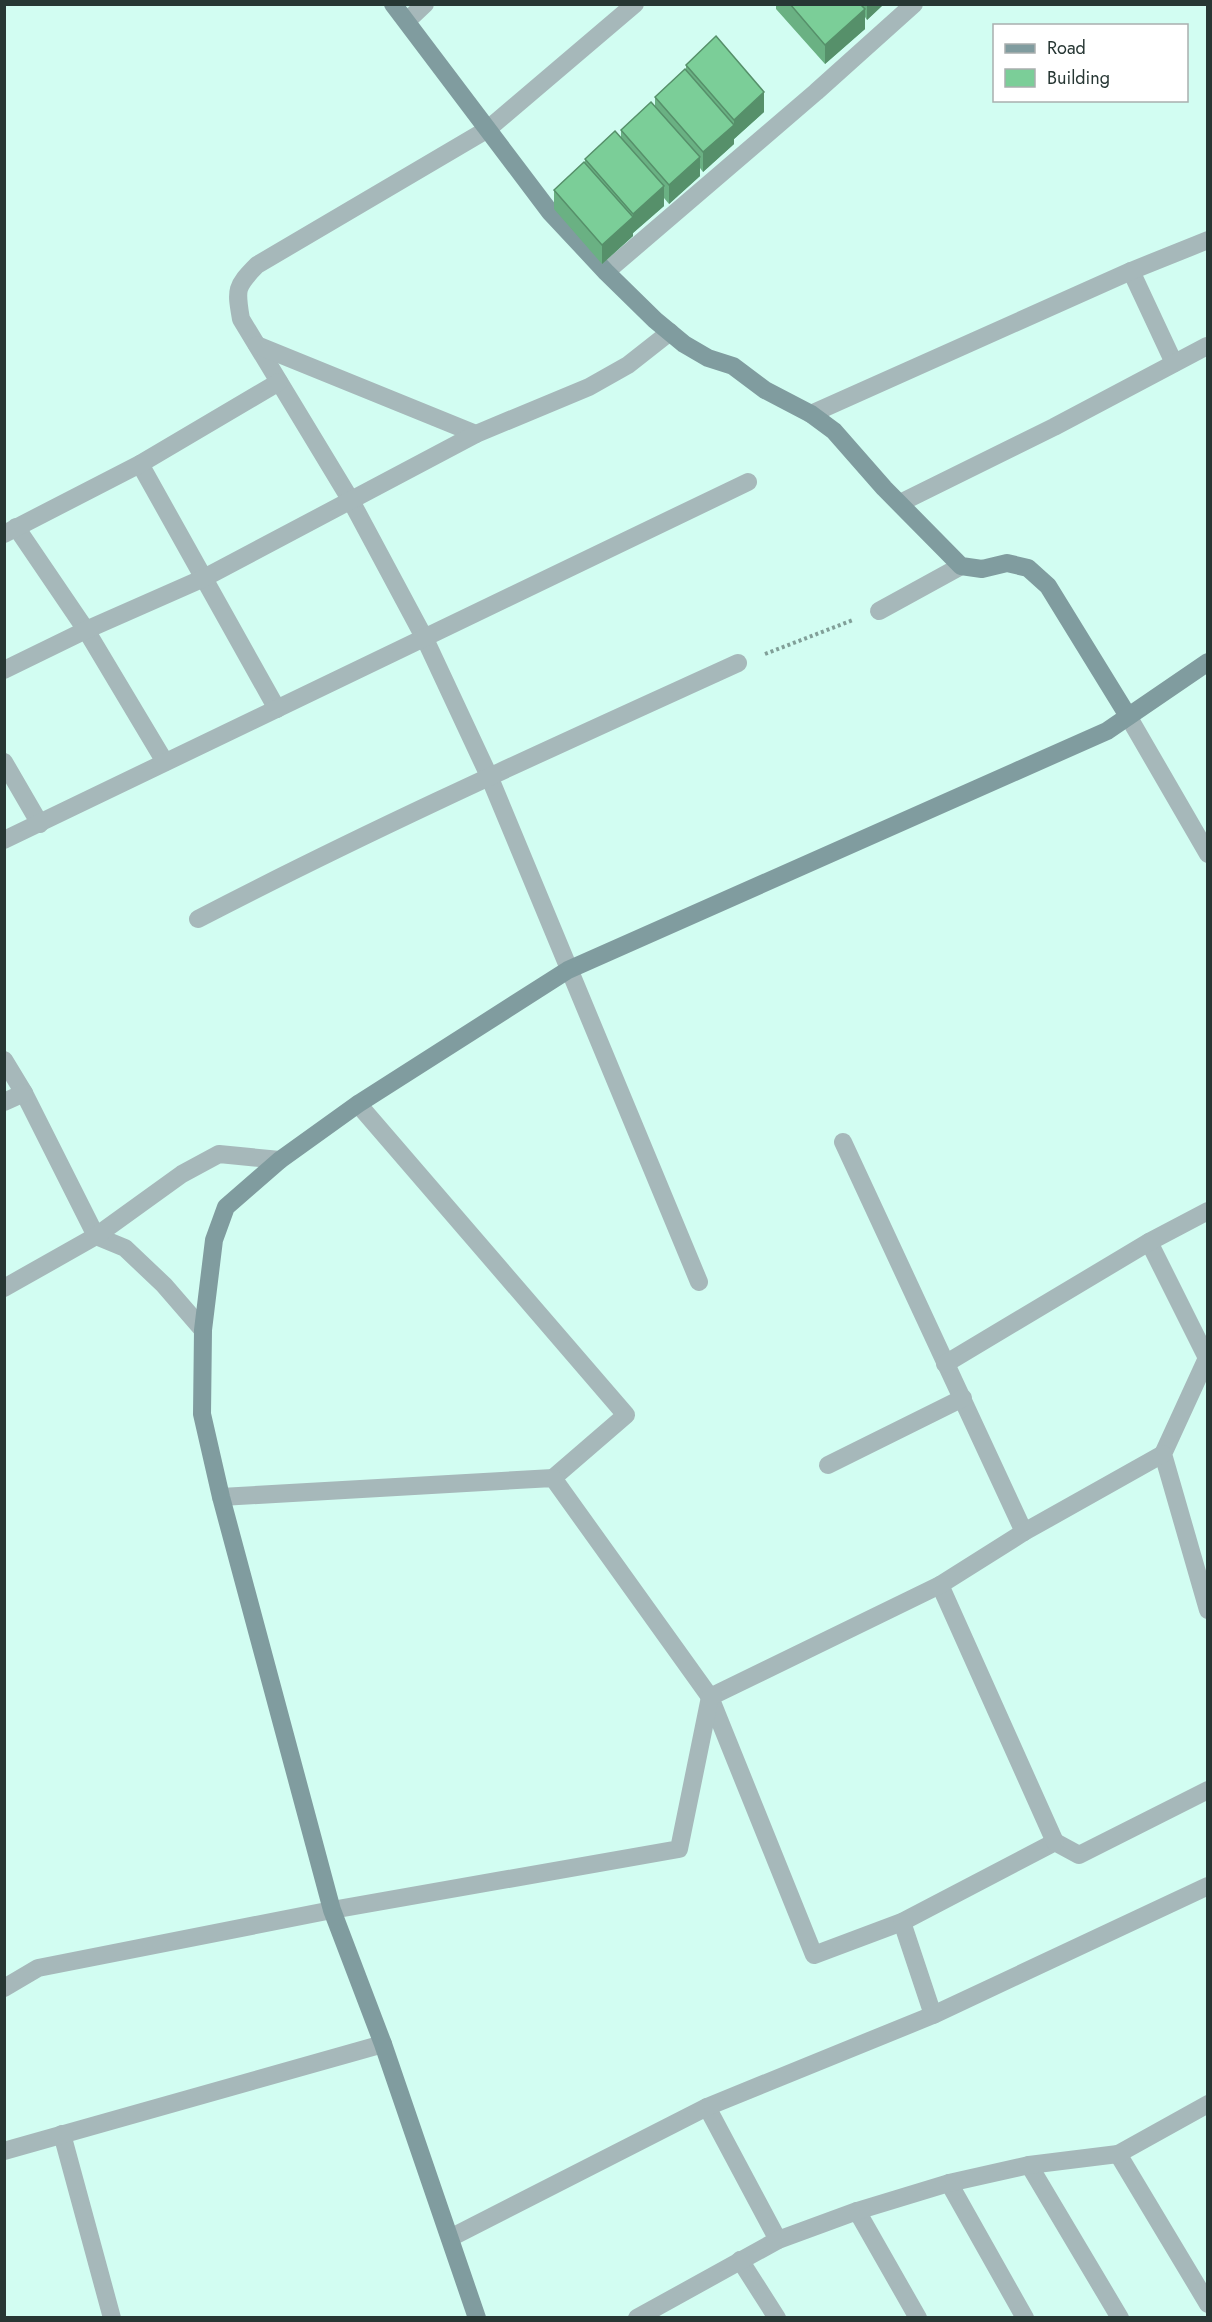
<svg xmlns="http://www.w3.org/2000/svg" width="1212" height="2322" viewBox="0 0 1212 2322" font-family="Jost,sans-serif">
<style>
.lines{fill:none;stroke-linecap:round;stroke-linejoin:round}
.path{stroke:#819f98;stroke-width:4;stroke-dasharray:3 3;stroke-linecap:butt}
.street{stroke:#a6b8ba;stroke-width:18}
.secondary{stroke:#809c9f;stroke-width:18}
.wall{fill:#6ab183}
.shaded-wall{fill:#56906a}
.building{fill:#7bce98;stroke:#56906a;stroke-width:1.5}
</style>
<rect width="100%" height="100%" fill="#d2fdf2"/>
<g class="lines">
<!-- path -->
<path class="path" d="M765,654L853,620"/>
<!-- street -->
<g class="street">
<path d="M635,4L488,129L257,265C235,287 236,290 241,319L350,499L425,639L489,776L699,1282"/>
<path d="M407,21L425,4"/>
<path d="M1131,271L1174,363"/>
<path d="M606,272L816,92L914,4"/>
<path d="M257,345L476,434"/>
<path d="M811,414L1131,271L1208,240"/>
<path d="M140,464L277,709"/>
<path d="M900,503L1054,427L1207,346"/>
<path d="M16,527L86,630L165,762"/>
<path d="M4,534L140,464L279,382"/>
<path d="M879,611L961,566"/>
<path d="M4,670L86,630L204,578L476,434L589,387L628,365L670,332"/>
<path d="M1128,716L1208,854"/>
<path d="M4,762L40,824"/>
<path d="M4,840L748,482"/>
<path d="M198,919C375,827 556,746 738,663"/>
<path d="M4,1060L24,1093L96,1236L125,1248L164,1285L203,1330"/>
<path d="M4,1102L24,1093"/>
<path d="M358,1104L626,1415L553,1478"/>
<path d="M843,1142L1024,1532"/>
<path d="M1149,1242L1207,1358L1163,1454L1208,1610"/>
<path d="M4,1288L96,1236L182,1174L219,1154L280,1160"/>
<path d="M945,1364L1149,1242L1208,1211"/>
<path d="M828,1465L963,1398"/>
<path d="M221,1497L553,1478L710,1697L814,1955L902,1922L1055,1842L1079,1855L1208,1790"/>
<path d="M940,1585L1055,1842"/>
<path d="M902,1922L933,2015"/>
<path d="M4,1988L38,1968L332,1910L679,1849L710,1697L940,1585L1024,1532L1163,1454"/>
<path d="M707,2107L778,2240"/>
<path d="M62,2134L112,2318"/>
<path d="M4,2151L383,2044"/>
<path d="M1118,2154L1208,2304"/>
<path d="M1029,2165L1120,2318"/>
<path d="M949,2183L1025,2318"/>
<path d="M857,2211L918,2318"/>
<path d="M450,2238L707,2107L933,2015L1208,1886"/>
<path d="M740,2260L777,2318"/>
<path d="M637,2318L778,2240L857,2211L949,2183L1029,2165L1118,2154L1208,2104"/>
</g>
<!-- secondary -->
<g class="secondary">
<path d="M393,4L550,212L606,272L655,320L684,344L708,358L733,366L765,390L811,414L834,431L884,488L961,566L982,569L1007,563L1028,568L1048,586L1128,716"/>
<path d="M477,2318L383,2044L332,1910L221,1497L202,1414L203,1330L214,1240L226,1207L280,1160L358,1104L568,970L1107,731L1208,662"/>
</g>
</g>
<!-- wall -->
<g class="wall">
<path d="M776,4H884L867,20L865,17V29L825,64L776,9Z"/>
<path d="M686,65L764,112L734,139V144L703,172L700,168V176L669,204L664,198V206L633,233V236L602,264L554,209V190L585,162V159L621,137V130L655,106V97L686,70Z"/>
</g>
<!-- shaded-wall -->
<g class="shaded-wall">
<path d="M867,4H884L867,20Z"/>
<path d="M865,9V29L825,64V45Z"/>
<path d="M764,92V112L734,139V120Z"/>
<path d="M734,125V144L703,172V152Z"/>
<path d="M700,157V176L669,204V185Z"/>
<path d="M664,186V206L633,233V214Z"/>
<path d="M633,217V236L602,264V245Z"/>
</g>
<!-- building -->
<g class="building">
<path d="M790,4H860L865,9L825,45Z"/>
<path d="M716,36L764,92L734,120L686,65Z"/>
<path d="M685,69L734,125L703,152L655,97Z"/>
<path d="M651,102L700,157L669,185L621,130Z"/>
<path d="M615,131L664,186L633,214L585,159Z"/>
<path d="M584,162L633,217L602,245L554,190Z"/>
</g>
<!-- border -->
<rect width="1212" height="2322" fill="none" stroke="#273734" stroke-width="12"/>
<!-- legend -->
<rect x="993" y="24" width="195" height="78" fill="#ffffff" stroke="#a9afae" stroke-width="1.5"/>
<rect x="1005" y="44" width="30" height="9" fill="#809c9f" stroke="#a9afae" stroke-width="1.5"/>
<text x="1047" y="54" font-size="18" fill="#273734">Road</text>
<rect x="1005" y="69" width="30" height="18" fill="#7bce98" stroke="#a9afae" stroke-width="1.5"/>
<text x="1047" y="84" font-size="18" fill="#273734">Building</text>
</svg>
